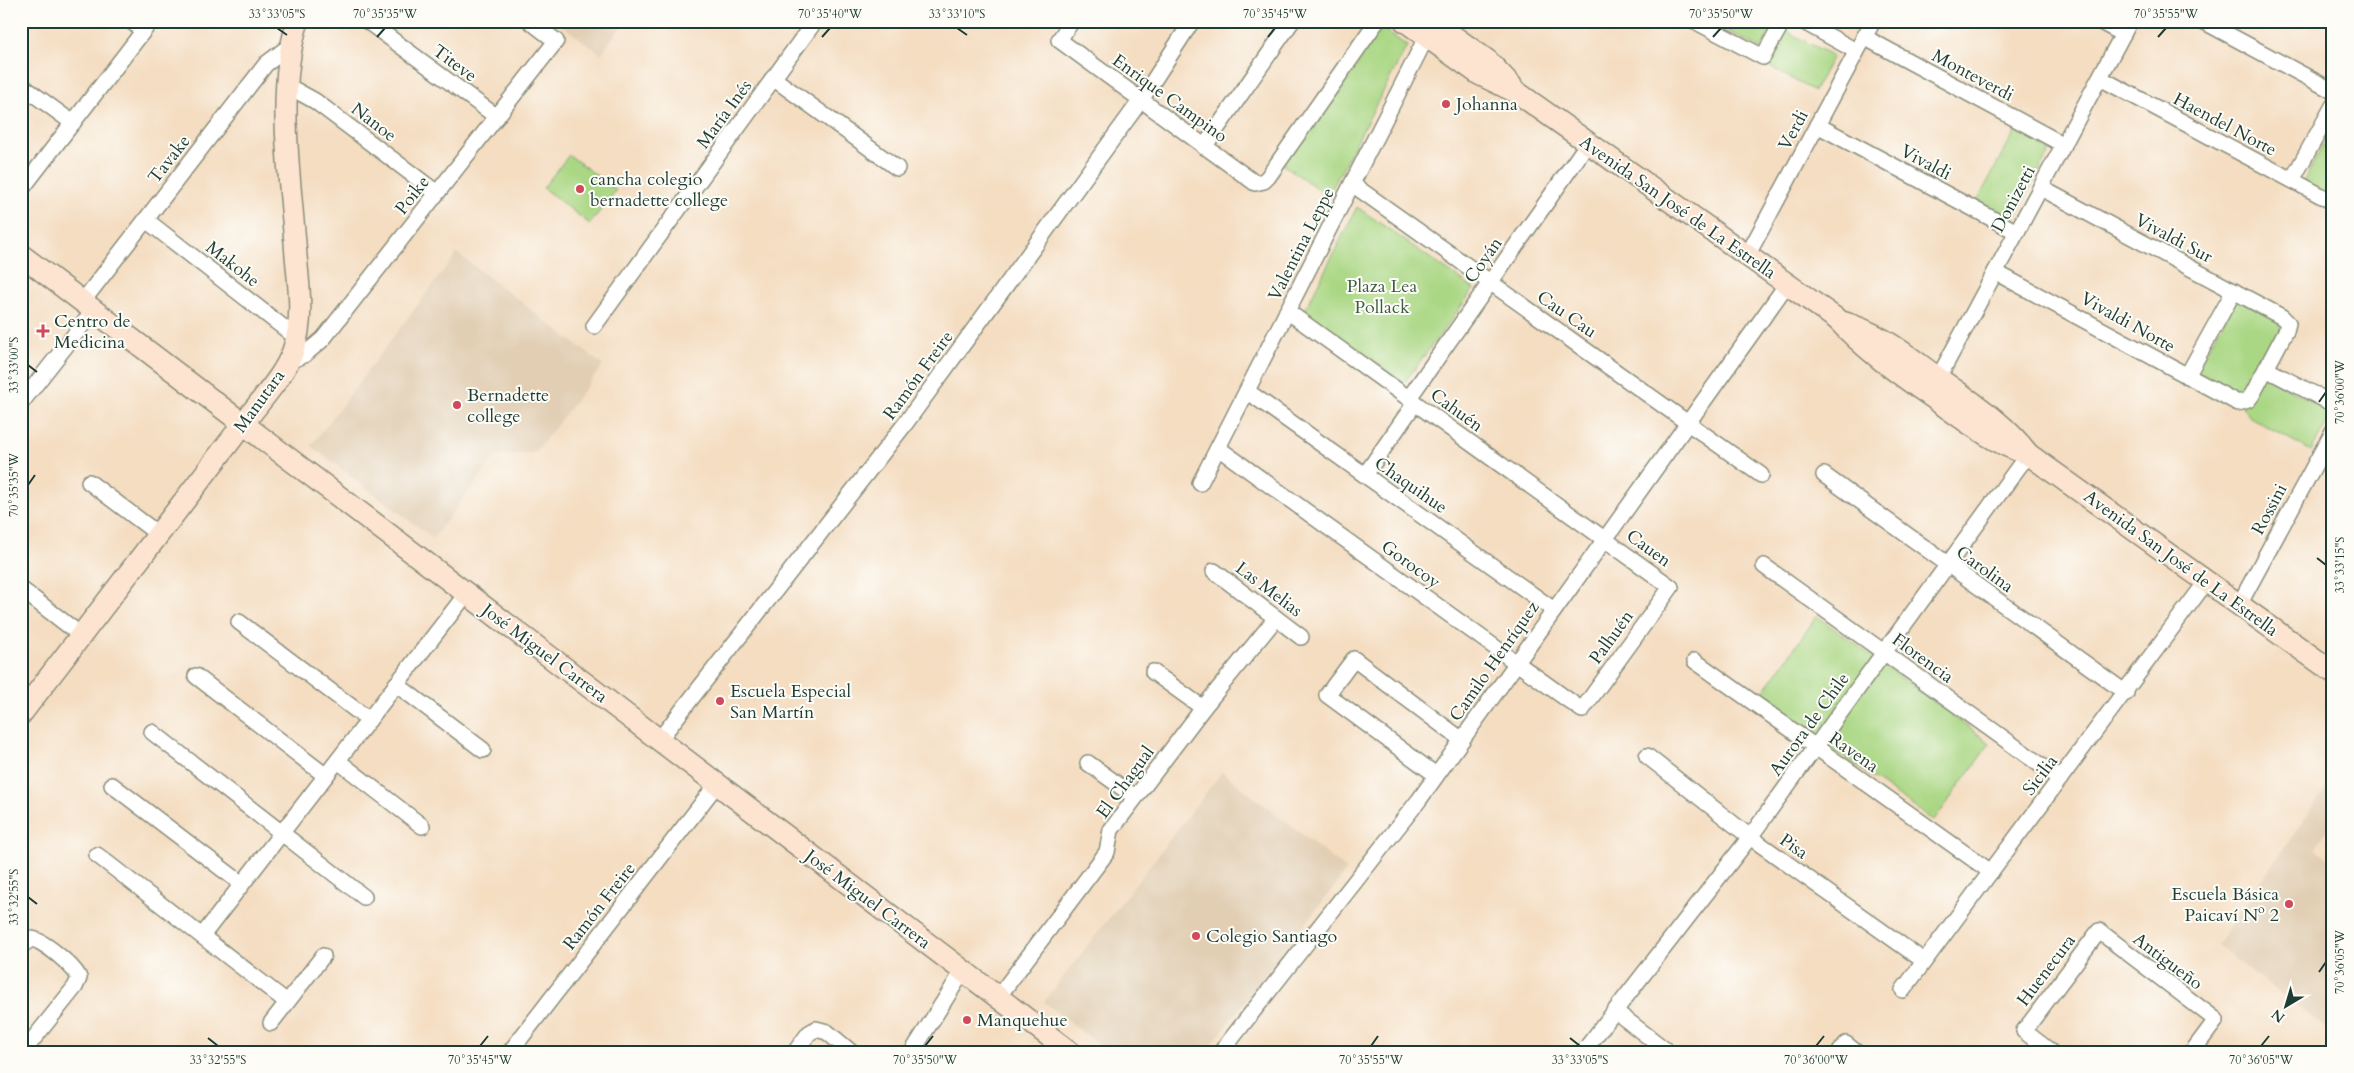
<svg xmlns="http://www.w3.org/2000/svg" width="2354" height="1073" viewBox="0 0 2354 1073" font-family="Cardo,serif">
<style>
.built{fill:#e1ceb3}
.green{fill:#aad784;stroke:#648a5c}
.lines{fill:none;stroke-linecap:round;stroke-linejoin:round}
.street-casing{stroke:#8a8d7a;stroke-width:18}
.secondary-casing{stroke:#8a8d7a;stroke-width:24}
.street{stroke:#fff;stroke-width:15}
.secondary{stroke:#fde4d1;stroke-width:21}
.ticks{fill:none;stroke:#1f3d34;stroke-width:2}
.poi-dot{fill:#d1495b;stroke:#fdfcf7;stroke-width:2}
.labels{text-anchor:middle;stroke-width:4;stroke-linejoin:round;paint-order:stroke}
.street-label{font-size:18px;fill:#1f3d34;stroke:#fdfcf7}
.poi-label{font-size:18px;fill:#1f3d34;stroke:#fdfcf7;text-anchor:start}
.park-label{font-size:18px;fill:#3b5c44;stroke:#fdfcf7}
.neatline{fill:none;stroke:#1f3d34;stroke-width:2}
.ticks-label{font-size:12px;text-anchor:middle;fill:#1f3d34}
</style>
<rect width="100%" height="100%" fill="#fdfcf7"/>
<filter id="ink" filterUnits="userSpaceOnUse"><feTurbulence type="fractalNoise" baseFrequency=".02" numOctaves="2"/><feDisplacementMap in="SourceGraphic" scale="10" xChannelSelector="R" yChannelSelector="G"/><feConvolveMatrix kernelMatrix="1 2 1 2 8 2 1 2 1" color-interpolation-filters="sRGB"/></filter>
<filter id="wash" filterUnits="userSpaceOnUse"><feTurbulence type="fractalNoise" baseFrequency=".0096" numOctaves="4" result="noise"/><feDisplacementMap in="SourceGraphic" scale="20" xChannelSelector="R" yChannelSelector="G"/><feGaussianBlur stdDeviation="1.12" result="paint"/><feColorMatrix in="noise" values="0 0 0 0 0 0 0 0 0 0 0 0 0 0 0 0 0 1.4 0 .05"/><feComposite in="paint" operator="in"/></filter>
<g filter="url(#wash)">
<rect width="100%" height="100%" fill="#f4ddc1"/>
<!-- built -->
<g class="built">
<path d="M556,21H625L601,54Z"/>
<path d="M457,253L603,365L536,452L495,457L433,538L311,446Z"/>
<path d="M1222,772L1347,870L1206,1052H1108L1044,1002Z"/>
<path d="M2333,778V822L2315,848L2333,862V1034L2217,945Z"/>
</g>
<!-- green -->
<g class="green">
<path d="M1709,21H1776L1761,49Z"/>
<path d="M1379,26L1407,46L1328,196L1282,164Z"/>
<path d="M1784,30L1833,56L1814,91L1765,64Z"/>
<path d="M2333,126V211L2298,192Z"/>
<path d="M2015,131L2050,150L2013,220L1977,201Z"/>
<path d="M569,155L616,190L590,224L543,188Z"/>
<path d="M1357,207L1474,289L1404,383L1303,314Z"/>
<path d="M2239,300L2285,322L2258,373L2333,412L2311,451L2250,417L2236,396L2195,372L2235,301Z"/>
<path d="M1817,616L1990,743L1934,821L1759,698Z"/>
</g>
</g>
<g filter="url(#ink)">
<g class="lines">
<defs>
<g id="street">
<path d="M131,21L143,31"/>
<path d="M367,21L497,117"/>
<path d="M1072,21L1059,40L1255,183L1264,181L1268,177L1377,21"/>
<path d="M1695,21L1763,57L1783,21"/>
<path d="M1802,21L1856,51"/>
<path d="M2099,21L2123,34"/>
<path d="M2203,21L2333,91"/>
<path d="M1864,37L2064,145"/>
<path d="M773,78L897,168"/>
<path d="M2100,78L2333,202"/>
<path d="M21,85L73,123"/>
<path d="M286,85L315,101L437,193"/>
<path d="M1817,125L2017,232"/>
<path d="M1204,147L1292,21"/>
<path d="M2292,180L2333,106"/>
<path d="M1352,184L1761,475"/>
<path d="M21,190L151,21"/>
<path d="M146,220L297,338"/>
<path d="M1747,256L1873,21"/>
<path d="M1995,272L2238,403L2248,400L2252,395L2286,331L2288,323L2282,317L2041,188"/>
<path d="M83,301L266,64L291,45"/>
<path d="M594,326L815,21"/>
<path d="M288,362L304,355L323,339L556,41L530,21"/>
<path d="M2266,369L2333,404"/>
<path d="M2187,376L2234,291"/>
<path d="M1934,386L2130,21"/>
<path d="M1247,391L1554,610"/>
<path d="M1409,398L1588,143"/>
<path d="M21,403L94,310"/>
<path d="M1218,448L1582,710L1671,587L1287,311"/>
<path d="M1365,475L1415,403"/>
<path d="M1824,475L2126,693"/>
<path d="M89,482L158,534"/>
<path d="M1200,483L1431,28"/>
<path d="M1764,566L2060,779"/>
<path d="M1214,571L1301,637"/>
<path d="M21,589L82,636"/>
<path d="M2239,605L2333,431"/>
<path d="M239,622L369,720"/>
<path d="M1695,661L1991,872"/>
<path d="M1153,672L1203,708"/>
<path d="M196,676L326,776"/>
<path d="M396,684L483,750"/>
<path d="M152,732L364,897"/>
<path d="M659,740L905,424L1141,100L1192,21"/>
<path d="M1647,756L1750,837L1924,961"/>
<path d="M338,761L422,826"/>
<path d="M1088,763L1135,797"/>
<path d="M1436,775L1327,695L1354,659L1462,740"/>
<path d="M112,785L242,884"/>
<path d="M97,855L287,1002"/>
<path d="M202,936L467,593"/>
<path d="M21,946L31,939C42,939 76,968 79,978L75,987L23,1052"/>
<path d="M1903,990L2206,582"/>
<path d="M998,997L1107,852L1111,830L1203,708L1276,618"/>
<path d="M1615,1011L1668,1052"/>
<path d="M271,1023L323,956"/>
<path d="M510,1052L717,784"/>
<path d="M795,1052L809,1033L816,1029L827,1032L851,1052"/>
<path d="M912,1052L963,971"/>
<path d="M1221,1052L1419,800L1787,284"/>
<path d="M1583,1052L1750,837L2028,454"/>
<path d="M1840,1052L1846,1044L1856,1052"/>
<path d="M2051,1052L2024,1031L2099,931L2216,1020L2192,1052"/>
</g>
<g id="secondary">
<path d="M1405,21L1479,74L1518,93L1838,320C1867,352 1901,375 1936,400C1966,421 1993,443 2028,454L2333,672"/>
<path d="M1432,21L1488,61L1511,85"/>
<path d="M21,255L1070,1052"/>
<path d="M1839,321C1879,332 1905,354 1938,378C1970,401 2004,422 2028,454"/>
<path d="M21,714L253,411C267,393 285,373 293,351C304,321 299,287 296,256C291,183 275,91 298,21"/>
</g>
</defs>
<!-- street casing -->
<use href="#street" class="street-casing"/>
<!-- secondary casing -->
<use href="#secondary" class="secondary-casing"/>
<!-- street -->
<use href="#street" class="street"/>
<!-- secondary -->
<use href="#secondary" class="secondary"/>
</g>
</g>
<!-- ticks -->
<path class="ticks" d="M277,28L287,35M957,28L967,35M377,37L385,28M822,37L830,28M1268,37L1275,28M1713,37L1721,28M2158,37L2166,28M28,365L37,372M2319,402L2326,392M28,485L35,475M2317,558L2326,565M28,897L37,904M2319,972L2326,962M208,1038L218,1046M1570,1038L1580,1046M480,1046L488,1036M925,1046L933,1036M1371,1046L1378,1036M1816,1046L1824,1036M2261,1046L2269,1036"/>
<!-- markers -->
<g class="poi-dot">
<circle cx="1446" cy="104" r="5"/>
<circle cx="580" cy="189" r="5"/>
<path d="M40.5 323.5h5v5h5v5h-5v5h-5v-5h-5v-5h5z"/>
<circle cx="457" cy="405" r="5"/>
<circle cx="720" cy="701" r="5"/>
<circle cx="2289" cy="904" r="5"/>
<circle cx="1196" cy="936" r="5"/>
<circle cx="967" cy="1020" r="5"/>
</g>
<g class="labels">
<!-- street labels -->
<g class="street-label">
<text transform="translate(455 63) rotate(36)" y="6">Titeve</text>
<text transform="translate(1973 75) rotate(28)" y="6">Monteverdi</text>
<text transform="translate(1170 98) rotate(36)" y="6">Enrique Campino</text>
<text transform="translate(724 114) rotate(-54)" y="6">María Inés</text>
<text transform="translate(374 122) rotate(37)" y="6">Nanoe</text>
<text transform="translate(2225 124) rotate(28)" y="6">Haendel Norte</text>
<text transform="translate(1793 130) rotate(-62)" y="6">Verdi</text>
<text transform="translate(169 159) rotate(-52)" y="6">Tavake</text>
<text transform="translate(1926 162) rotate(28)" y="6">Vivaldi</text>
<text transform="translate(412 195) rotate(-52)" y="6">Poike</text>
<text transform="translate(2013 199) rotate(-62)" y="6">Donizetti</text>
<text transform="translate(1678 207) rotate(35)" y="6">Avenida San José de La Estrella</text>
<text transform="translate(2174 238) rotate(28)" y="6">Vivaldi Sur</text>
<text transform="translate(1301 244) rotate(-63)" y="6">Valentina Leppe</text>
<text transform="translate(1483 260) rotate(-55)" y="6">Coyán</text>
<text transform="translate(233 264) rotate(38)" y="6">Makohe</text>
<text transform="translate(1567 314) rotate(35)" y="6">Cau Cau</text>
<text transform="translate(2128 322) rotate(29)" y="6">Vivaldi Norte</text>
<text transform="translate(918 375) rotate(-54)" y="6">Ramón Freire</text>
<text transform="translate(259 401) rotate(-54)" y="6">Manutara</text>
<text transform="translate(1457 410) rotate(36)" y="6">Cahuén</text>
<text transform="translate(1411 485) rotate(35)" y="6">Chaquihue</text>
<text transform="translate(2269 509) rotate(-62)" y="6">Rossini</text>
<text transform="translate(1649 548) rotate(36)" y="6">Cauen</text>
<text transform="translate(2181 563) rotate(36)" y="6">Avenida San José de La Estrella</text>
<text transform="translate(1411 564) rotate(36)" y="6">Gorocoy</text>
<text transform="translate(1985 569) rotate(36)" y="6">Carolina</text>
<text transform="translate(1269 589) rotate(37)" y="6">Las Melias</text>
<text transform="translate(1611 637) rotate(-54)" y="6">Palhuén</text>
<text transform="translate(545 653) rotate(37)" y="6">José Miguel Carrera</text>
<text transform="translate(1923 658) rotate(36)" y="6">Florencia</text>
<text transform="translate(1494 661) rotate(-55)" y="6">Camilo Henríquez</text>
<text transform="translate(1809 724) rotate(-54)" y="6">Aurora de Chile</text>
<text transform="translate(1854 752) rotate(35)" y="6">Ravena</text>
<text transform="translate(2040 775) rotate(-53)" y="6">Sicilia</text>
<text transform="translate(1125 782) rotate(-54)" y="6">El Chagual</text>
<text transform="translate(1794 846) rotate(35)" y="6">Pisa</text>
<text transform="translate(868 899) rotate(37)" y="6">José Miguel Carrera</text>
<text transform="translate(599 906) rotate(-52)" y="6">Ramón Freire</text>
<text transform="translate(2168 961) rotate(37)" y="6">Antigueño</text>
<text transform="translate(2046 970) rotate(-53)" y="6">Huenecura</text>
</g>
<!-- poi labels -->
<g class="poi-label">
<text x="1456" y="110">Johanna</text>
<text x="590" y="185">cancha colegio<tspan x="590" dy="21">bernadette college</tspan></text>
<text x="54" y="327">Centro de<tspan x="54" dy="21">Medicina</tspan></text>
<text x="467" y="401">Bernadette<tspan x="467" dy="21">college</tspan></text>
<text x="730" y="697">Escuela Especial<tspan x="730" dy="21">San Martín</tspan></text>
<text x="2279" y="900" text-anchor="end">Escuela Básica<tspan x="2279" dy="21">Paicaví Nº 2</tspan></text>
<text x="1206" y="942">Colegio Santiago</text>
<text x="977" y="1026">Manquehue</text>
</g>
<!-- park labels -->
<g class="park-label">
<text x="1382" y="292">Plaza Lea<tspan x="1382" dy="21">Pollack</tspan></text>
</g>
</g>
<!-- margin -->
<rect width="2354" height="1073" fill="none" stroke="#fdfcf7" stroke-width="55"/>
<!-- north arrow -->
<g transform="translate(2286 1006) rotate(218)" stroke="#fdfcf7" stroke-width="4" paint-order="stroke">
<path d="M0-4L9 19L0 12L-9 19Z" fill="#1f3d34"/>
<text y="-8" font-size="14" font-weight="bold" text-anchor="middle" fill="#1f3d34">N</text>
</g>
<rect x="28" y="28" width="2298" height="1018" class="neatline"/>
<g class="ticks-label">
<text x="277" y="18">33°33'05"S</text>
<text x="385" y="18">70°35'35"W</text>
<text x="830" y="18">70°35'40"W</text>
<text x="957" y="18">33°33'10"S</text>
<text x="1275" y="18">70°35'45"W</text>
<text x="1721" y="18">70°35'50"W</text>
<text x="2166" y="18">70°35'55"W</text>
<text transform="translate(14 365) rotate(-90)" y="4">33°33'00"S</text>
<text transform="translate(2340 392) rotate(-90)" y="4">70°36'00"W</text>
<text transform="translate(14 485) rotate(-90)" y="4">70°35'35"W</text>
<text transform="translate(2340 565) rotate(-90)" y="4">33°33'15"S</text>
<text transform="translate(14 897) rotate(-90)" y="4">33°32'55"S</text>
<text transform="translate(2340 962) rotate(-90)" y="4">70°36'05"W</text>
<text x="218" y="1064">33°32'55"S</text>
<text x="480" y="1064">70°35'45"W</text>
<text x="925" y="1064">70°35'50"W</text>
<text x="1371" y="1064">70°35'55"W</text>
<text x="1580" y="1064">33°33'05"S</text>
<text x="1816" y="1064">70°36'00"W</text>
<text x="2261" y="1064">70°36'05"W</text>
</g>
</svg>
